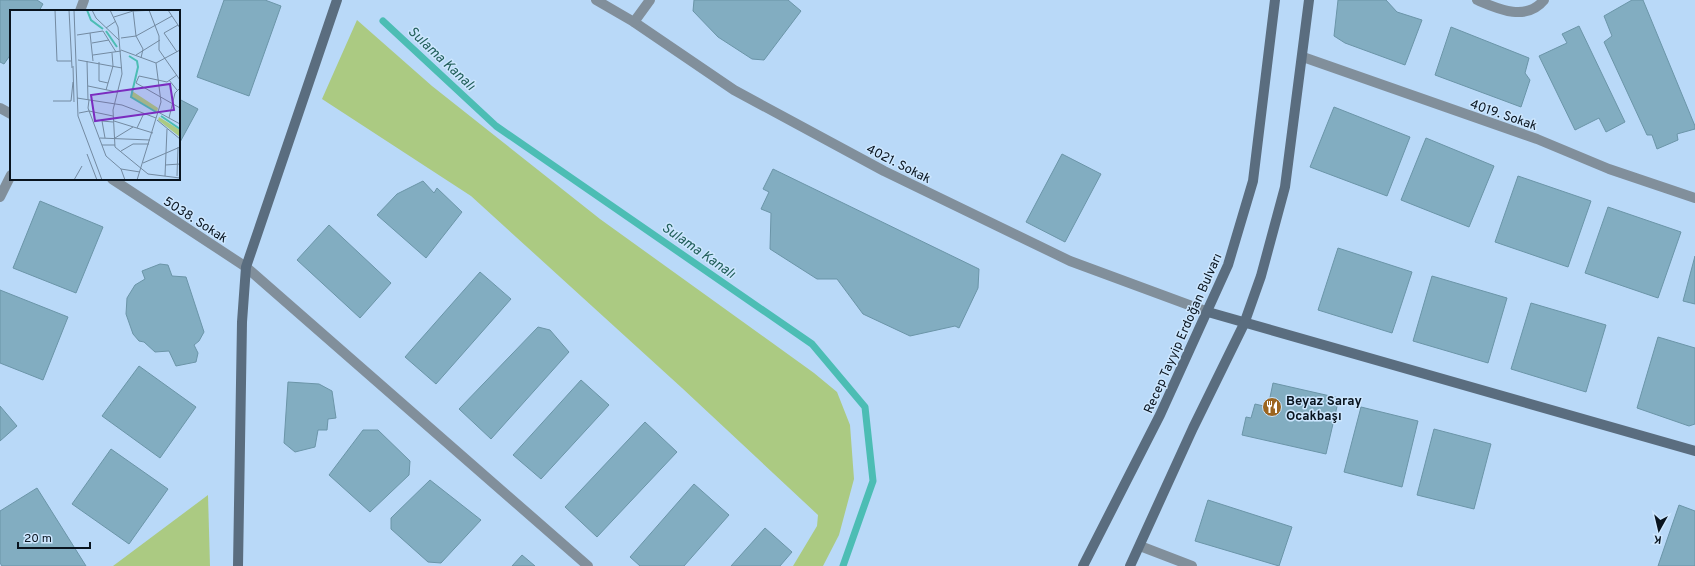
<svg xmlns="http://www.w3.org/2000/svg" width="1695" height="566" viewBox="0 0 1695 566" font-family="Overpass,sans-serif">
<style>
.green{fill:#abca82}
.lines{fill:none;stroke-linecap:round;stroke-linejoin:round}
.stream{stroke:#4cbdb4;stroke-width:7}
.building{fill:#82adc1;stroke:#6b95a8}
.street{stroke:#818f9b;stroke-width:10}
.secondary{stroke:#5a6d7f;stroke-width:10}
.labels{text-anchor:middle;stroke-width:3;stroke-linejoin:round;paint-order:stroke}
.street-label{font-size:13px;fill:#09141f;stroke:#cce6fe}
.poi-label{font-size:13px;font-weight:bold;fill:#09141f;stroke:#cce6fe;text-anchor:start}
.water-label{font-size:14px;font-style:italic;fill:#205e59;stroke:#cce6fe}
.inset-river{fill:none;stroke:#4cbdb4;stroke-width:2}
.inset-road{fill:none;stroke:#738aa1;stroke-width:1}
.view{fill:#7b2cbf;fill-opacity:0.15;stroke:#7b2cbf;stroke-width:2}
.inset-edge{fill:none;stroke:#09141f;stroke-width:2}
</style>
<rect width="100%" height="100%" fill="#b9d9f8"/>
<!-- green -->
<g class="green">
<path d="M357,20L432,86L600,219L814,373L837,392L850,425L854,479L839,535L823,566H793L817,526L818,515L682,388L471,196L322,99Z"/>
<path d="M208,495L210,566H113Z"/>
</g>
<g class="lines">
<!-- stream -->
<path class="stream" d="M383,21L496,126L812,344L865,407L873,481L843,566"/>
</g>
<!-- building -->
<g class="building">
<path d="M0,0H37L43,4L39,11H11V54L4,64L0,62Z"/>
<path d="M224,0H265L281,6L249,96L197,77Z"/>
<path d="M694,0H788L801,11L764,60L752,59L718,37L693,11Z"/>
<path d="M1338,0H1386L1397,12L1422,20L1405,65L1345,43L1334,36Z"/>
<path d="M1632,0H1643L1695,126V129L1677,134L1678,140L1657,149L1652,135H1647L1604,42L1612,36L1604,16Z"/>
<path d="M1579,26L1625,122L1606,132L1599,118L1575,130L1539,56L1567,43L1562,34Z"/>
<path d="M1451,27L1529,58L1525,73L1530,80L1521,107L1435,75Z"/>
<path d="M179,99L198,109L179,144Z"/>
<path d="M1334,107L1410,137L1387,196L1310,167Z"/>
<path d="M1426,138L1494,166L1469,227L1401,200Z"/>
<path d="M1062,154L1101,174L1065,242L1026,222Z"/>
<path d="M773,169L979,269L978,288L959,328L955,326L910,336L863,314L837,279H817L770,249L771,213L761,209L769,192L763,189Z"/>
<path d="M1518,176L1591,201L1568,267L1495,242Z"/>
<path d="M423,181L434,193L437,188L462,212L426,258L377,215L397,194Z"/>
<path d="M40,201L103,227L76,293L13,268Z"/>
<path d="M1608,207L1681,232L1658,298L1585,273Z"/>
<path d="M329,225L391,283L360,318L297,260Z"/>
<path d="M1338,248L1412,272L1392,333L1318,310Z"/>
<path d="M1695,256V304L1683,301Z"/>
<path d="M160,264L168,265L172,276L186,277L204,332L199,341L194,345L198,353L196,362L176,366L169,351L155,352L144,342L139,341L133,334L126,314L127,298L135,285L145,279L142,271Z"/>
<path d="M480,272L511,299L436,384L405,357Z"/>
<path d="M1432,276L1507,298L1488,363L1413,341Z"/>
<path d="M0,290L68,317L43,380L0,363Z"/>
<path d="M1531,303L1606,325L1586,392L1511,369Z"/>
<path d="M538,327L550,330L569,352L491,439L459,409Z"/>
<path d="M1658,337L1695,348V424L1689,426L1637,408Z"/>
<path d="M139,366L196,407L160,458L102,416Z"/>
<path d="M581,380L609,405L541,479L513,455Z"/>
<path d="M288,382L319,384L332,391L336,418L328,419L327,430H318L315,447L295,452L284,443Z"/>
<path d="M1273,383L1339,398L1326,454L1242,435L1246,417L1251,418L1255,404L1268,407Z"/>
<path d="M0,406L17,426L0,441Z"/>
<path d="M1361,407L1418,421L1402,487L1344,472Z"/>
<path d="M645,422L677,452L597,537L565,507Z"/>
<path d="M1434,429L1491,444L1474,509L1417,495Z"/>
<path d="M363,430H378L410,461L409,475L370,512L329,475Z"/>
<path d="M111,449L168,489L129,544L72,504Z"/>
<path d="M430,480L481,520L441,563L428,562L391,529V518Z"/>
<path d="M694,484L729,515L684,566H640L630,557Z"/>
<path d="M37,488L86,566H2L0,563V511Z"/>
<path d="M1208,500L1292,527L1279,566L1195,541Z"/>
<path d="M1679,505L1695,511V566H1658Z"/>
<path d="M765,528L792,552L780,566H731Z"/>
<path d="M522,555L535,566H512Z"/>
</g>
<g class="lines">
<!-- street -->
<g class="street">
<path d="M596,0L634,22L734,90L884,171L1070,261L1208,312"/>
<path d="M1477,0C1498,9 1526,22 1544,0"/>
<path d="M80,11L84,0"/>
<path d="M634,22L650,0"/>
<path d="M1303,57L1537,139L1609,169L1695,198"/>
<path d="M0,108L11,114"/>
<path d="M112,179L246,267L588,566"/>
<path d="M0,197L11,175"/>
<path d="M1140,546L1192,566"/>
</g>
<!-- secondary -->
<g class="secondary">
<path d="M1208,312L1695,451"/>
<path d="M238,566L242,322L246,267L337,0"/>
<path d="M1083,566L1160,415L1228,265L1253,181L1275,0"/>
<path d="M1130,566L1193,428L1244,324L1261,276L1285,187L1309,0"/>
</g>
</g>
<!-- icons -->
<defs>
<symbol id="restaurant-disc" viewBox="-11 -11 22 22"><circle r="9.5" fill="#9c6520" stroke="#cce6fe"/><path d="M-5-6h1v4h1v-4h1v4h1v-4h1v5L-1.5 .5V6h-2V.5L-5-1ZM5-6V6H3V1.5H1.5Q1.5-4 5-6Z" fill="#fff"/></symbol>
</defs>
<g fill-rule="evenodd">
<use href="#restaurant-disc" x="1261" y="396" width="22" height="22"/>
</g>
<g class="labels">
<!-- street labels -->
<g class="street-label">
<text transform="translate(1504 114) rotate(19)" y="5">4019. Sokak</text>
<text transform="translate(899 163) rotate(27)" y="5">4021. Sokak</text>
<text transform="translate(196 219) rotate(33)" y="5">5038. Sokak</text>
<text transform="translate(1182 333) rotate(-66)" y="5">Recep Tayyip Erdoğan Bulvarı</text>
</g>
<!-- poi labels -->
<g class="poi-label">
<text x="1286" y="405">Beyaz Saray<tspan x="1286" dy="15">Ocakbaşı</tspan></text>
</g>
<!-- water labels -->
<g class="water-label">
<text transform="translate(442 58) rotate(43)" y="5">Sulama Kanalı</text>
<text transform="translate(699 250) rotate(35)" y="5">Sulama Kanalı</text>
</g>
</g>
<!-- overview -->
<g transform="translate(10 10)">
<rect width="170" height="170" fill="#b9d9f8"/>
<path d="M127,66L122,81L148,98L147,102L122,87L121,81ZM149,107L170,120V127L148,110Z" fill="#abca82"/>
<path class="inset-river" d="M77,0L81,10L93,19M96,21L107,37M119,46L127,51L128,57L121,87L146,102M151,106L170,119"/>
<path class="inset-road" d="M45,0L47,51H61M59,0L62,58M64,0L68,106L92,170M82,0L86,8L109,30M100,0L108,17L112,64L103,100L105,137L138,164L170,168M123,0L126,26L133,39L131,48M139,0L149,26V40L170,70M158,0L170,18M104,7L123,1L148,0M96,18L106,11M93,21L106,42M80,23L83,51M154,23L167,42M154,23L168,15M67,25L93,21M111,28L126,26L162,6M82,33L99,30M111,40L146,53L170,40M83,45L111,41M126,45L150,30M68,50L112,58M77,51L78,90M89,52V71L98,73M63,56L64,92M167,65L157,72L129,66L126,73L170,98M159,70L167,80M78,76L107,82M96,80L103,56L102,43M67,88L112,95L146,108M79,90L78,98L96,146L111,159L115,170M43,91H61L63,72M148,102L170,114M69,103L79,101L103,106M159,108L165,83L170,78M147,110L170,129M104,111L143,123M127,118L134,103M90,128L140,130M95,128L92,111L103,112M105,128L123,117M92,135H105M111,141L123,134H139M77,144L87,170M133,153L170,137M155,155L170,154M111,159L130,162M155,166L157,119M167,166L168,137M64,170L72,156M127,170L151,92L146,53"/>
<path class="view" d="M160,74L164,100L85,111L81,85Z"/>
<rect width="170" height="170" class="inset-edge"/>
</g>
<!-- north arrow -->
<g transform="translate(1659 530) rotate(188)" stroke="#cce6fe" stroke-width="3" paint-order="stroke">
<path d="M0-3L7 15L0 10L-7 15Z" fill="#09141f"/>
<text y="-6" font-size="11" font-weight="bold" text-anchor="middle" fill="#09141f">K</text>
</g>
<!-- scale -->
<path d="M18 542v6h72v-6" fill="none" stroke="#09141f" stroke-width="2"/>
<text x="24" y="542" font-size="12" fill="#09141f" stroke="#cce6fe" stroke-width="3" paint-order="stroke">20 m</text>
</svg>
